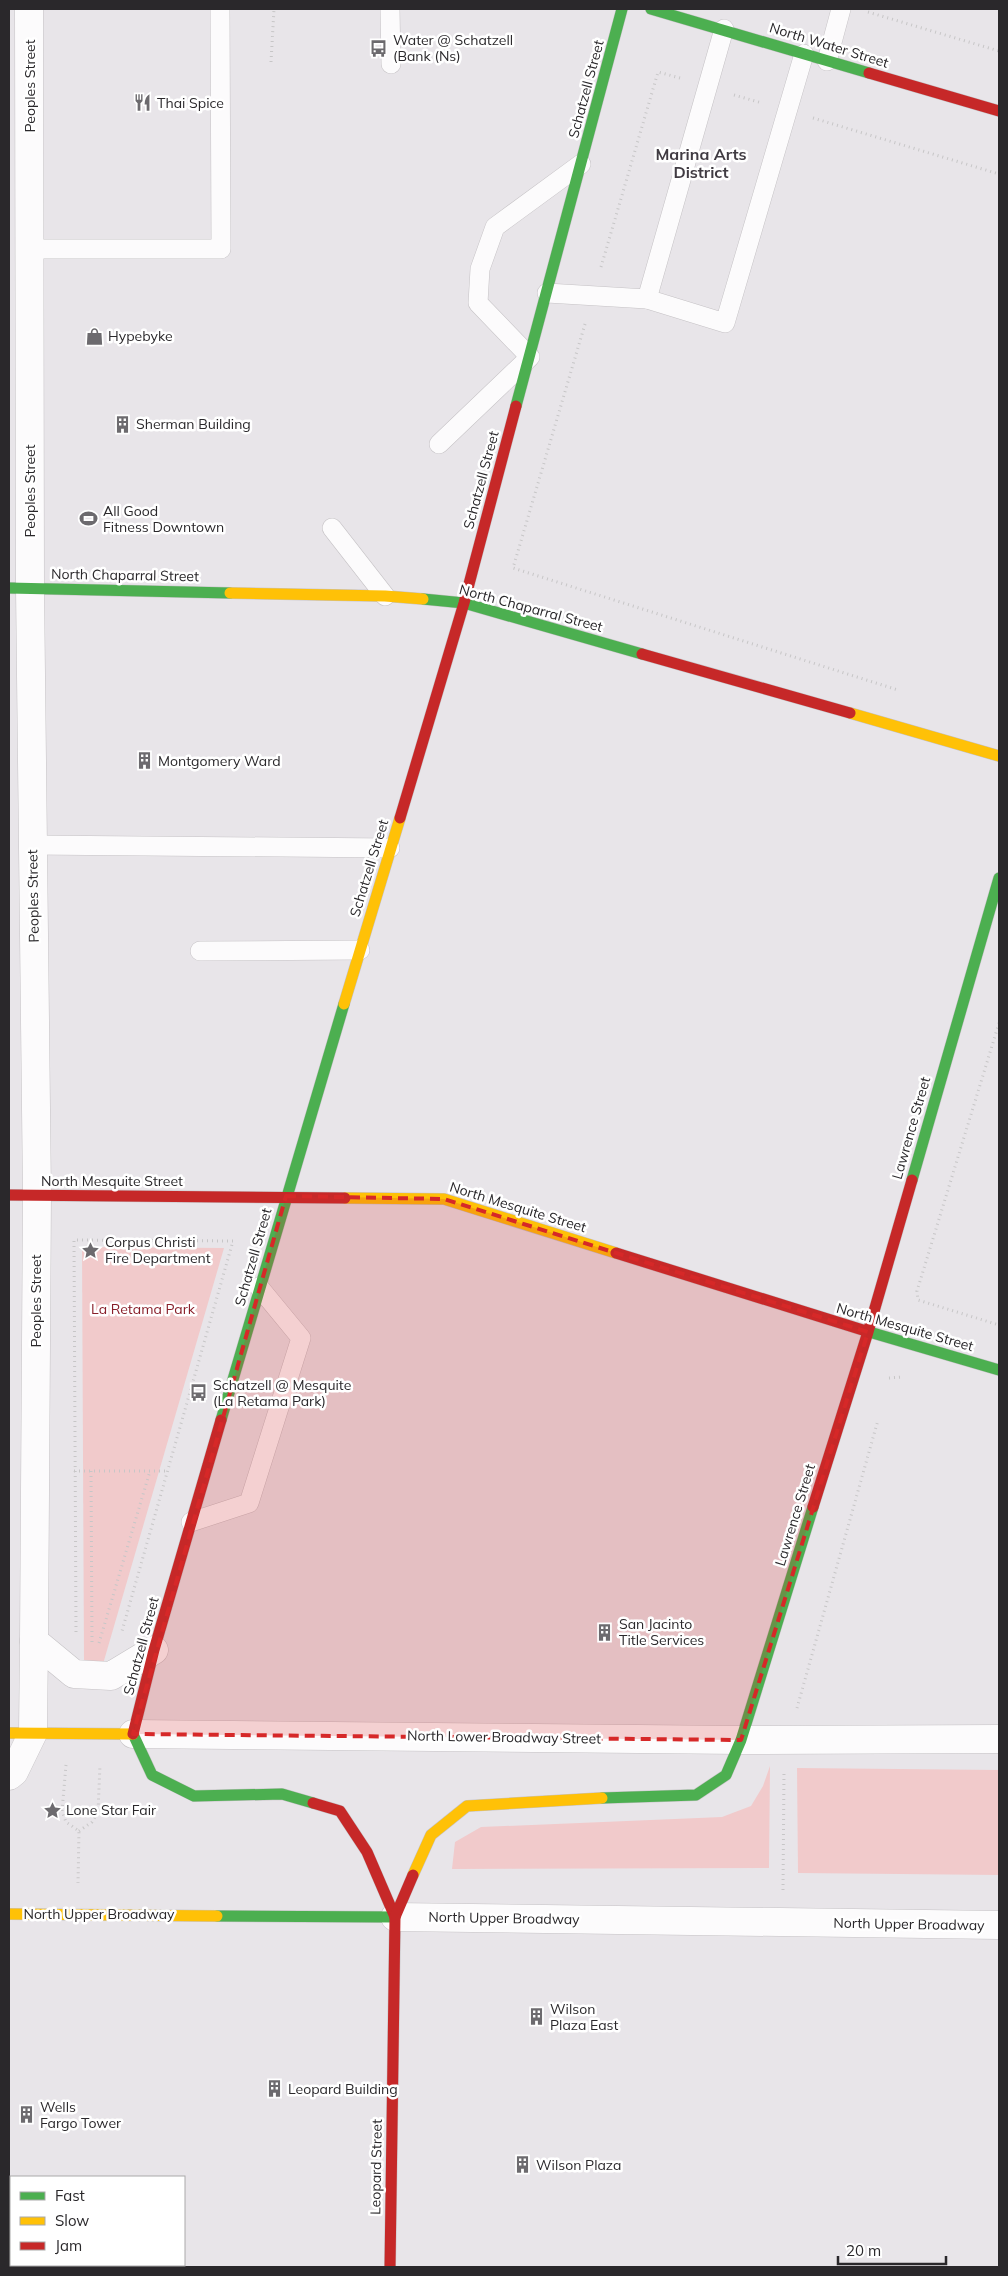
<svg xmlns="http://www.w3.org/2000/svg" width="1008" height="2276" viewBox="0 0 1008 2276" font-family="Mulish,sans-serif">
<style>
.green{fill:#f1cacb}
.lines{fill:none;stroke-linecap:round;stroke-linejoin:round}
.lane-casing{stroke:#c5c2c5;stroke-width:20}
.street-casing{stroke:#c5c2c5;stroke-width:29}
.fast-casing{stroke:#c5c2c5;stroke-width:12}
.slow-casing{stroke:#c5c2c5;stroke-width:12}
.jam-casing{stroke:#c5c2c5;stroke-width:12}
.path{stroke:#c7c6c7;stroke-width:3;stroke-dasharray:1 4;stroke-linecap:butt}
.lane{stroke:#fcfbfc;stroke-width:19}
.street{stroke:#fcfbfc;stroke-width:28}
.fast{stroke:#4caf50;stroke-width:11}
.slow{stroke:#ffc107;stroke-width:11}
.jam{stroke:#c62828;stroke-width:11}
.marked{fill:#d62828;fill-opacity:0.2;stroke:#d62828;stroke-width:4;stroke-dasharray:10 6;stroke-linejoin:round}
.labels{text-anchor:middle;stroke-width:5;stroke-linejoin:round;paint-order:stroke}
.poi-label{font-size:14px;fill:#2a282b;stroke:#fff;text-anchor:start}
.street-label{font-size:14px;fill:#2a282b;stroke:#fff}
.park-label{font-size:14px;fill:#881f2a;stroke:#fff}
.quarter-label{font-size:16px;font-weight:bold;fill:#413c43;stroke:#fff}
</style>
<rect width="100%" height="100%" fill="#e8e5e9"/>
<!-- green -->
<g class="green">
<path d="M82,1247L224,1248L103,1664L84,1663Z"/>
<path d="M770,1766L769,1868L452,1869L455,1842L481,1827L722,1817L751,1806L763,1786Z"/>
<path d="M797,1768L999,1770V1875L798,1873Z"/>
</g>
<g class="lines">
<defs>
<g id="lane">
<path d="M390,9L391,64"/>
<path d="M724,29L647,299L725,323L804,54"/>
<path d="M827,61L841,9"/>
<path d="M30,249H221L220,9"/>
<path d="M547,293L647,299"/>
<path d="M439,444L530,357L478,303L480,269L495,227L581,164"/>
<path d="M332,528L385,596"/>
<path d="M32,845L390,848"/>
<path d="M200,951L360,950"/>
<path d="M191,1522L249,1503L301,1338L259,1287"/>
</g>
<g id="street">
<path d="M34,1641L74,1674L111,1676L154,1650"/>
<path d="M133,1734L741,1740L999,1739"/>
<path d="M9,1776L14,1772L33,1733L34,1641L37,1195L30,588L29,9"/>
<path d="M395,1917L999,1925"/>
</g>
<g id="fast">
<path d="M651,9L869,73"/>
<path d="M516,406L622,9"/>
<path d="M9,588L230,593"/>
<path d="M423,599L464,603L642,654"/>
<path d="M912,1180L999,878"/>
<path d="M866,1331L999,1370"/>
<path d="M221,1420L344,1004"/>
<path d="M133,1734L152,1775L194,1796L282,1794L313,1803"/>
<path d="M602,1798L696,1795L726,1775L741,1740L813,1507"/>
<path d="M217,1916L395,1917"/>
</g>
<g id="slow">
<path d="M230,593L385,596L423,599"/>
<path d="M850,713L999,756"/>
<path d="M344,1004L400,818"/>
<path d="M345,1198L444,1199L616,1253"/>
<path d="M9,1733L133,1734"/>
<path d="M413,1875L431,1835L467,1806L602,1798"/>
<path d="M9,1914L217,1916"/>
</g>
<g id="jam">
<path d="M869,73L999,111"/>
<path d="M642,654L850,713"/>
<path d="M400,818L464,603L516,406"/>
<path d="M9,1195L345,1198"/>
<path d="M616,1253L866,1331"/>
<path d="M813,1507L868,1332L912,1180"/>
<path d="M133,1734L154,1650L221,1420"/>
<path d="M313,1803L340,1811L367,1852L395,1917"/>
<path d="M390,2267L395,1917L413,1875"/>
</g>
</defs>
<!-- lane casing -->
<use href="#lane" class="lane-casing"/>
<!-- street casing -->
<use href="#street" class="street-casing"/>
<!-- fast casing -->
<use href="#fast" class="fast-casing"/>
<!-- slow casing -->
<use href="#slow" class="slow-casing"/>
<!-- jam casing -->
<use href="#jam" class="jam-casing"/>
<!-- path -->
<g class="path">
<path d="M868,12L999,51"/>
<path d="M271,62L274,9"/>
<path d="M734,95L762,103"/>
<path d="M813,118L999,174"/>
<path d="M601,267L658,72L680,78"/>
<path d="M585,324L513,568L898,690"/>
<path d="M999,1023L917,1291L918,1300L999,1325"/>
<path d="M889,1378L902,1377"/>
<path d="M74,1471H168"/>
<path d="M91,1471L92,1642"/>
<path d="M76,1632L74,1240L233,1241L122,1631"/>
<path d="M99,1643L150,1471"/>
<path d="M797,1708L878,1420"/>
<path d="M66,1765L62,1811L66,1822L79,1831L78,1883"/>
<path d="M79,1831L92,1822L98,1812L100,1765"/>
<path d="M783,1890L784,1771"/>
</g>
<!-- lane -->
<use href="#lane" class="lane"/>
<!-- street -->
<use href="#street" class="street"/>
<!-- fast -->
<use href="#fast" class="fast"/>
<!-- slow -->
<use href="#slow" class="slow"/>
<!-- jam -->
<use href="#jam" class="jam"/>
</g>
<!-- marked area -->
<path class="marked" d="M286,1196L444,1199L868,1332L741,1740L133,1734Z"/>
<!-- icons -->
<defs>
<symbol id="bus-bare" viewBox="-9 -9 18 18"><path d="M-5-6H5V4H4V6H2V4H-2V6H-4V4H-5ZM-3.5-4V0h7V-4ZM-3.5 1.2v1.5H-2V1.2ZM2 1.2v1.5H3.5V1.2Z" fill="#6c6a6e" stroke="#fff" stroke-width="2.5" paint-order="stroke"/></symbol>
<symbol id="restaurant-bare" viewBox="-9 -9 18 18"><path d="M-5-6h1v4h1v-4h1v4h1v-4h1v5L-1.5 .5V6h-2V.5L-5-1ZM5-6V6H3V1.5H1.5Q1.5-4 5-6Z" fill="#6c6a6e" stroke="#fff" stroke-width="2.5" paint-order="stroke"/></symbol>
<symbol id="shop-bare" viewBox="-9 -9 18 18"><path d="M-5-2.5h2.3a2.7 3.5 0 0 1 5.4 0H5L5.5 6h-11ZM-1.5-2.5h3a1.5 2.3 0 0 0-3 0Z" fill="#6c6a6e" stroke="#fff" stroke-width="2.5" paint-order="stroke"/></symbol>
<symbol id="building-bare" viewBox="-9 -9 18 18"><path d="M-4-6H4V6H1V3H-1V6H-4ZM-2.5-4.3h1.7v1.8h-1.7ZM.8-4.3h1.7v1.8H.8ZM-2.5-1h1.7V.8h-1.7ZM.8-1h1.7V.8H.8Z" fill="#6c6a6e" stroke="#fff" stroke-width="2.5" paint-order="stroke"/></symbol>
<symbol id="stadium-bare" viewBox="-9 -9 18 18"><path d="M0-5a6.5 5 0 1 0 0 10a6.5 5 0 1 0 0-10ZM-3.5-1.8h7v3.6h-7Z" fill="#6c6a6e" stroke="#fff" stroke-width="2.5" paint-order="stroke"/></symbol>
<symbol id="sight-bare" viewBox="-9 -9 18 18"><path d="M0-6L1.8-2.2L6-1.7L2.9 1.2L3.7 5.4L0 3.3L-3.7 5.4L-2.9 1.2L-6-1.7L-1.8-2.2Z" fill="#6c6a6e" stroke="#fff" stroke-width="2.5" paint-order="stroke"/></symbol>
</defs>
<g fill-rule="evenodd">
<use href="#bus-bare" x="366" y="36" width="25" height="25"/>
<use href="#restaurant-bare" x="130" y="90" width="25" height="25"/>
<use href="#shop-bare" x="82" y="324" width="25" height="25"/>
<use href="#building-bare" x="110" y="412" width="25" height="25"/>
<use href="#stadium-bare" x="76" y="506" width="25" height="25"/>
<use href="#building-bare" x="132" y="748" width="25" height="25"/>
<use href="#sight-bare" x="78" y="1238" width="25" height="25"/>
<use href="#bus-bare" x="186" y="1380" width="25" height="25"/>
<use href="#building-bare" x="592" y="1620" width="25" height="25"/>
<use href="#sight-bare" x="40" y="1798" width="25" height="25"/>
<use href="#building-bare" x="524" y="2004" width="25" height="25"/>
<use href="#building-bare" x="262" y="2076" width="25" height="25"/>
<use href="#building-bare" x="14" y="2102" width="25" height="25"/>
<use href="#building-bare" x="510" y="2152" width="25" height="25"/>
</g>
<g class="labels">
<!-- poi labels -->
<g class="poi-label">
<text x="393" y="45">Water @ Schatzell<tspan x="393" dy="16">(Bank (Ns)</tspan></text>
<text x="157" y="108">Thai Spice</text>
<text x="108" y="341">Hypebyke</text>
<text x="136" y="429">Sherman Building</text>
<text x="103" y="516">All Good<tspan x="103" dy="16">Fitness Downtown</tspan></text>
<text x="158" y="766">Montgomery Ward</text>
<text x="105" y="1247">Corpus Christi<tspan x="105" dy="16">Fire Department</tspan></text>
<text x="213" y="1390">Schatzell @ Mesquite<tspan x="213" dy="16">(La Retama Park)</tspan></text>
<text x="619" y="1629">San Jacinto<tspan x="619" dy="16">Title Services</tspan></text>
<text x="66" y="1815">Lone Star Fair</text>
<text x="550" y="2014">Wilson<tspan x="550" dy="16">Plaza East</tspan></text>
<text x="288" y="2094">Leopard Building</text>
<text x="40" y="2112">Wells<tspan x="40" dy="16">Fargo Tower</tspan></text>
<text x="536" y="2170">Wilson Plaza</text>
</g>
<!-- street labels -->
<g class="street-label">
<text transform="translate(829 45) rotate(17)" y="5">North Water Street</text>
<text transform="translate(30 86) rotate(-90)" y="5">Peoples Street</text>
<text transform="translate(586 89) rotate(-75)" y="5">Schatzell Street</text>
<text transform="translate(481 480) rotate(-75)" y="5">Schatzell Street</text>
<text transform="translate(30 491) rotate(-90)" y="5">Peoples Street</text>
<text transform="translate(125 575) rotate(1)" y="5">North Chaparral Street</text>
<text transform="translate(531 608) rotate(15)" y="5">North Chaparral Street</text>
<text transform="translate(369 868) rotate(-73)" y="5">Schatzell Street</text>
<text transform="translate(33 896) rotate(-91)" y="5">Peoples Street</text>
<text transform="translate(911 1128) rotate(-74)" y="5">Lawrence Street</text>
<text x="112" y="1186">North Mesquite Street</text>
<text transform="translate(518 1207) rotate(17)" y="5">North Mesquite Street</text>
<text transform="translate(253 1257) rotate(-74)" y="5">Schatzell Street</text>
<text transform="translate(36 1301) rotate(-90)" y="5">Peoples Street</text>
<text transform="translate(905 1327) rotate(16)" y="5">North Mesquite Street</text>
<text transform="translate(795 1515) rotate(-73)" y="5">Lawrence Street</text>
<text transform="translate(141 1646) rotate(-75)" y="5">Schatzell Street</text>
<text transform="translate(504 1737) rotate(1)" y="5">North Lower Broadway Street</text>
<text x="99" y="1919">North Upper Broadway</text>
<text transform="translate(504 1918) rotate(1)" y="5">North Upper Broadway</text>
<text transform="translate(909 1924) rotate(1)" y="5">North Upper Broadway</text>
<text transform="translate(376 2167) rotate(-89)" y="5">Leopard Street</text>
</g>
<!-- park labels -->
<g class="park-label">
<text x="143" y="1314">La Retama Park</text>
</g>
<!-- quarter labels -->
<g class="quarter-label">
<text x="701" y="160">Marina Arts<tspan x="701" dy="18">District</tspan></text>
</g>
</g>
<!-- border -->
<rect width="1008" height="2276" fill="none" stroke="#2a282b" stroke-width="20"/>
<!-- legend -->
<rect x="10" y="2176" width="175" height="90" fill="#ffffff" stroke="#aaa9aa"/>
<rect x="20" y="2192" width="25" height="8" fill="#4caf50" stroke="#aaa9aa"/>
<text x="55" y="2201" font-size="15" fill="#2a282b">Fast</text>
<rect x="20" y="2217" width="25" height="8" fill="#ffc107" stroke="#aaa9aa"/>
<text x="55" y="2226" font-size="15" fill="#2a282b">Slow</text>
<rect x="20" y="2242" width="25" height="8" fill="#c62828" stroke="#aaa9aa"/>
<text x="55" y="2251" font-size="15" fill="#2a282b">Jam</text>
<!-- scale -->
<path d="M838 2256v8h108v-8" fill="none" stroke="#2a282b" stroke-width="2.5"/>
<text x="846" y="2256" font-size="15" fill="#2a282b" stroke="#ffffff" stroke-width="4" paint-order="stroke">20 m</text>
</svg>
